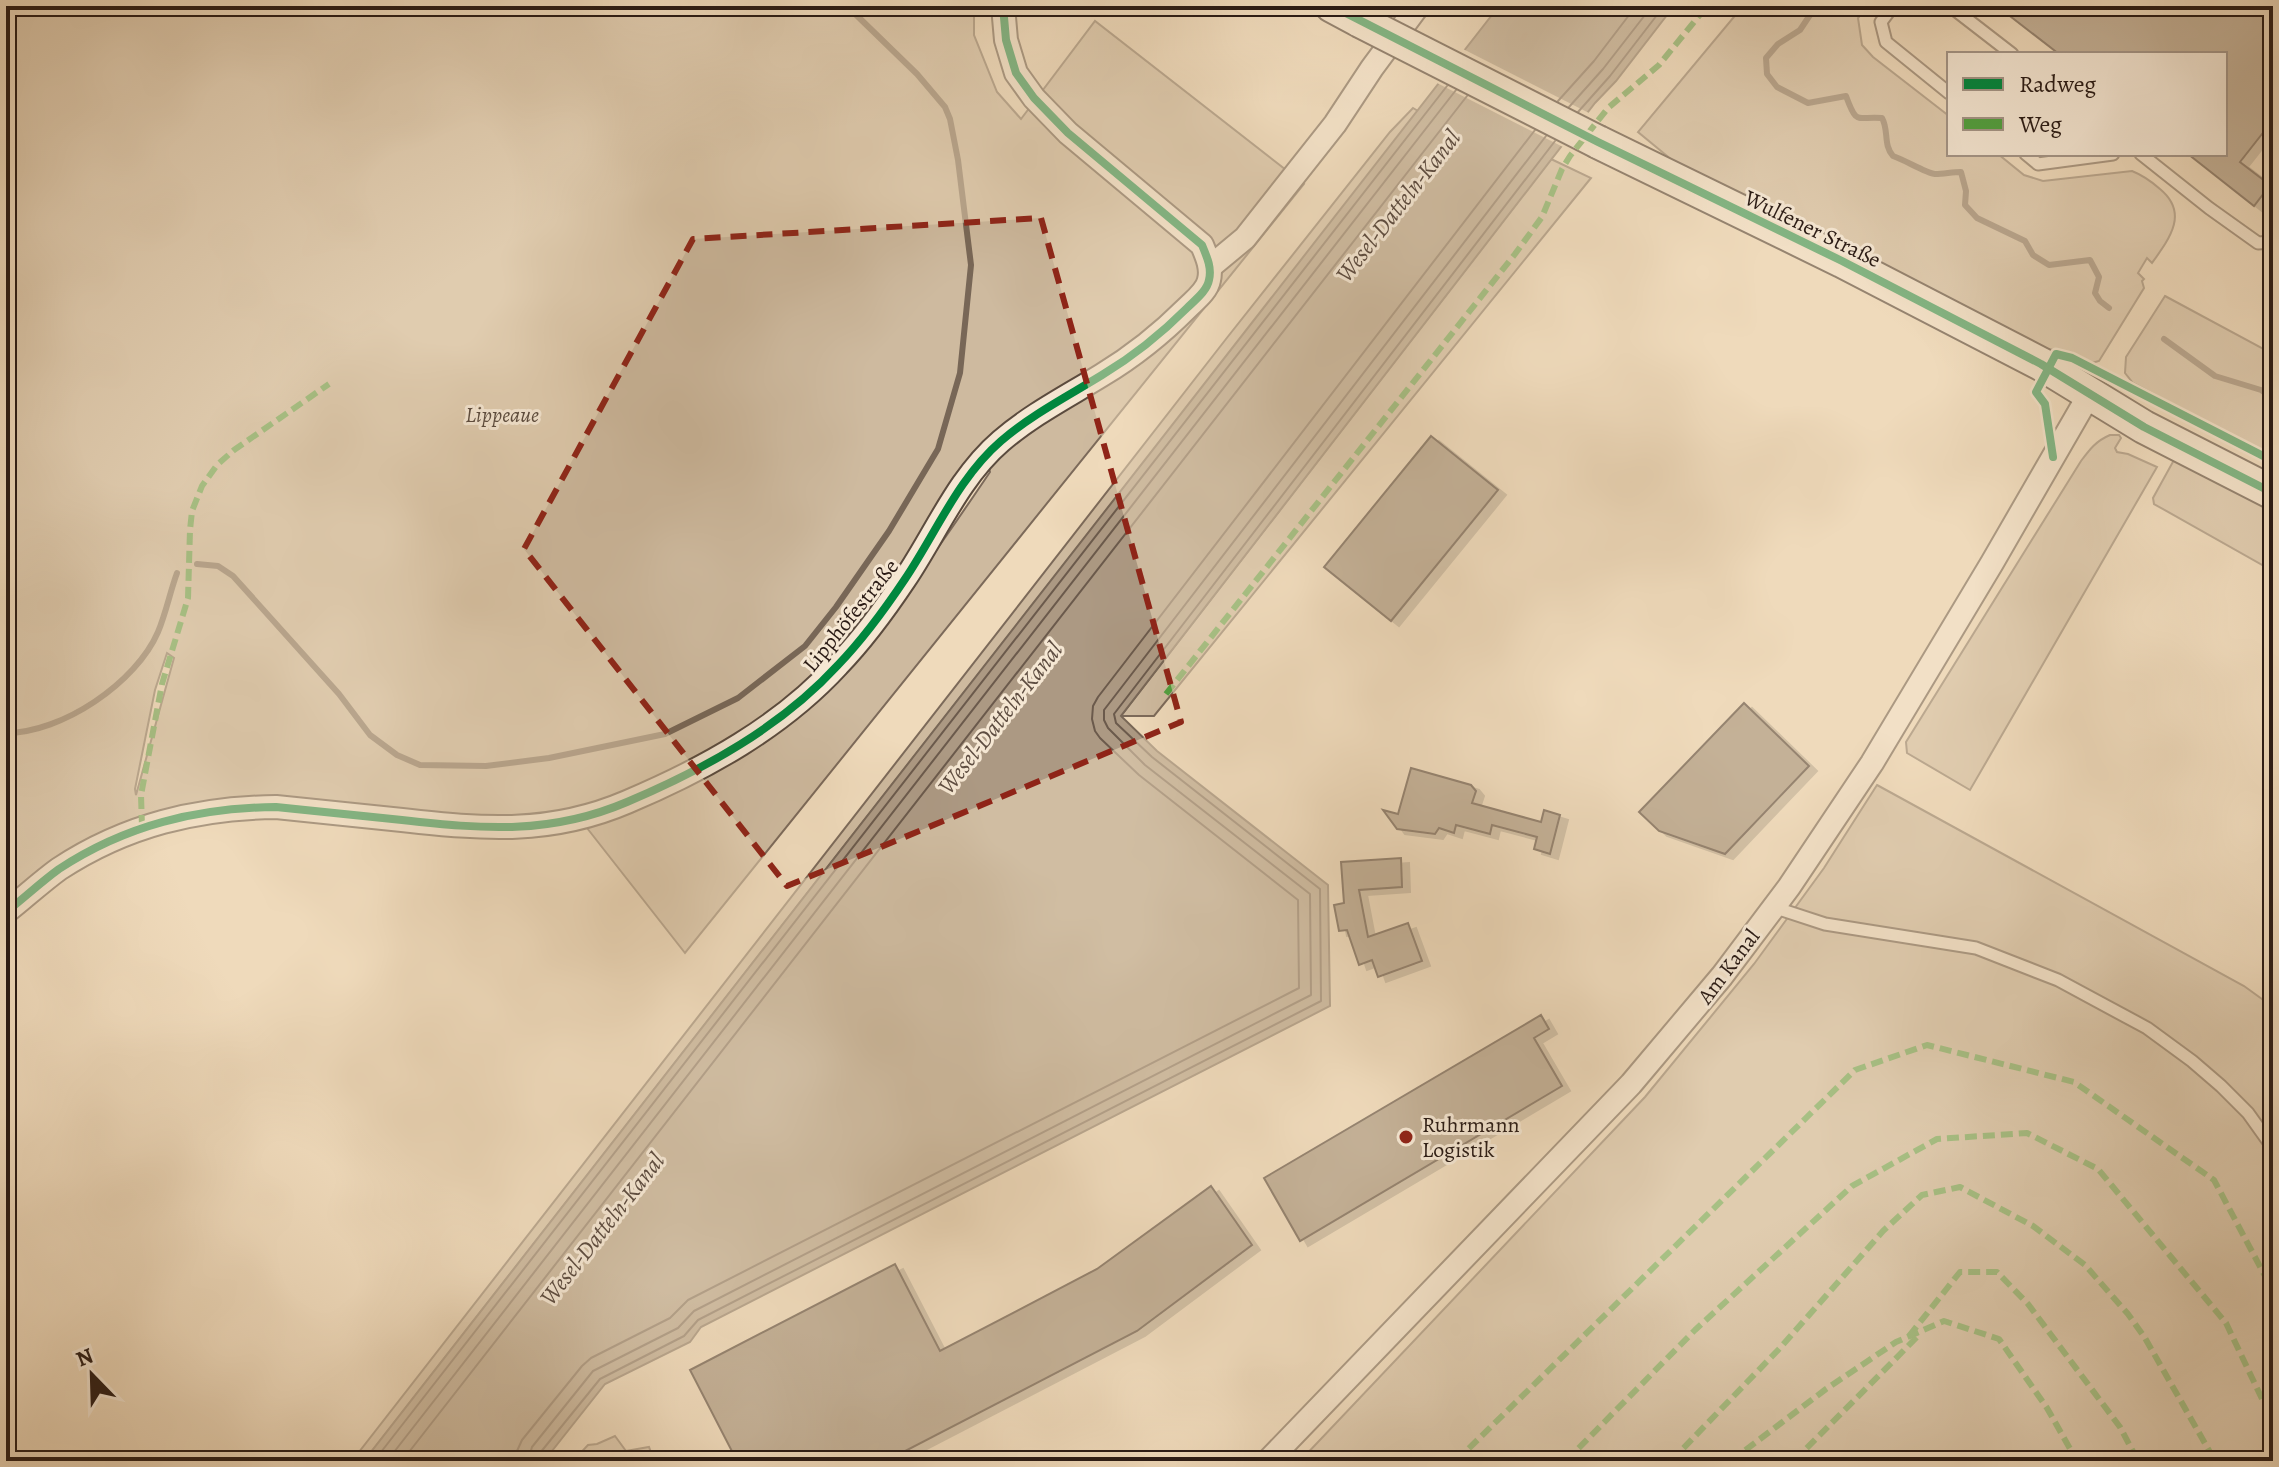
<svg xmlns="http://www.w3.org/2000/svg" width="2279" height="1467" viewBox="0 0 2279 1467" font-family="Alegreya,serif">
<style>
.green{fill:#ceba9f;stroke:#7c6a5a;stroke-width:2;fill-rule:evenodd}
.water{fill:#ac9983;stroke:#786757;stroke-width:2}
.pier{fill:#efdabb}
.lines{fill:none;stroke-linecap:round;stroke-linejoin:round}
.shore{stroke:#6b5a4c;stroke-width:2}
.stream{stroke:#786757;stroke-width:6}
.building{fill:#907e6b;stroke:#2a1b15;stroke-width:2;filter:url(#shadow)}
.service-casing{stroke:#5b4b3e;stroke-width:15}
.minor-casing{stroke:#5b4b3e;stroke-width:26}
.secondary-casing{stroke:#2a1b15;stroke-width:36}
.service{stroke:#f5e7d3;stroke-width:11}
.minor{stroke:#f5e7d3;stroke-width:22}
.secondary{stroke:#f5e7d3;stroke-width:32}
.secondary-bridge-casing{stroke:#2a1b15;stroke-width:36;stroke-linecap:butt}
.secondary-bridge{stroke:#f5e7d3;stroke-width:32}
.quiet{stroke:#51a140;stroke-width:6;stroke-dasharray:12 6;stroke-linecap:butt}
.cycleway-casing{stroke:#f5e7d3;stroke-width:13}
.cycleway{stroke:#00873e;stroke-width:8}
.marked{fill:none;stroke:#8f2418;stroke-width:6;stroke-dasharray:16 10;stroke-linejoin:round}
.poi-dot{fill:#8f2418;stroke:#f5e7d3;stroke-width:3}
.labels{text-anchor:middle;stroke-width:6;stroke-linejoin:round;paint-order:stroke}
.street-label{font-size:22px;fill:#2a1b15;stroke:#f5e7d3}
.park-label{font-size:22px;font-style:italic;fill:#5b4b3e;stroke:#f5e7d3}
.poi-label{font-size:22px;fill:#2a1b15;stroke:#f5e7d3;text-anchor:start}
.water-label{font-size:24px;font-style:italic;fill:#5e4d41;stroke:#f5e7d3}
</style>
<defs>
<filter id="shadow"><feDropShadow dx="8" dy="5" stdDeviation="0" flood-color="#0004"/></filter>
</defs>
<rect width="100%" height="100%" fill="#efdabb"/>
<filter id="stains"><feTurbulence type="fractalNoise" baseFrequency=".0025" numOctaves="4"/><feColorMatrix values="0 0 0 0 .2 0 0 0 0 .09 0 0 0 0 .02 0 0 0 .5 -.17"/></filter>
<radialGradient id="worn" r=".72"><stop offset=".6" stop-color="#630" stop-opacity="0"/><stop offset="1" stop-color="#630" stop-opacity=".3"/></radialGradient>
<!-- green -->
<g class="green">
<path d="M6,6H974V35L997,92L1021,119L1095,21L1304,184L685,953L587,828C667,793 749,759 816,700C840,679 860,653 880,627C919,577 954,525 990,472L984,448L948,501L928,539L834,671L810,696L760,735L719,760L661,790L615,809L567,820L501,827H462L261,808L209,811L169,818L122,833L123,828L99,838L77,851L6,899ZM167,653L174,658L136,795L135,789L155,690Z"/>
<path d="M1743,6H1868L1858,18L1862,45L1873,57L1949,116V154H1998L2024,175L2043,181L2132,171C2142,175 2151,181 2160,189C2189,213 2170,238 2152,263L2147,258L2138,273L2144,279L2142,281L2144,288L2099,361L2092,363L2073,353L2042,348L1678,165L1638,132Z"/>
<path d="M1413,108L1418,111L364,1461H352L1226,339L1390,132Z"/>
<path d="M1551,159L1591,178L1154,716H1121Z"/>
<path d="M2165,296L2273,354V458L2133,383L2125,373L2126,357Z"/>
<path d="M2110,435H2119L2121,438L2115,448L2117,452L2128,454L2157,467L1970,790L1907,753L1906,742L2081,461C2090,449 2096,441 2110,435Z"/>
<path d="M2139,442L2273,507V571L2154,504L2153,498L2174,460Z"/>
<path d="M1877,785L2244,986L2273,1007V1461H1300L1645,1097L1754,964L1824,868Z"/>
<path d="M615,1436L626,1451L649,1447L654,1461H573L588,1445L597,1444Z"/>
</g>
<!-- water -->
<path class="water" d="M1499,6H1674L1616,81L1595,103L1121,716L1157,751L1328,885L1330,1006L701,1327L690,1342L605,1384L544,1461H364Z"/>
<!-- pier -->
<path class="pier" d="M1461,48L1591,114L1565,148L1435,82Z"/>
<g class="lines">
<!-- shore -->
<g class="shore">
<path d="M1558,101L1594,61L1636,6"/>
<path d="M1569,107L1603,69L1652,6"/>
<path d="M1578,112L1610,76L1664,6"/>
<path d="M374,1461L1447,86"/>
<path d="M387,1461L1456,90"/>
<path d="M402,1461L1467,96"/>
<path d="M516,1461L517,1451L522,1440L582,1366L591,1358L670,1318L688,1300L1299,988L1298,900L1139,775L1100,738L1095,731L1092,719L1093,706L1098,697L1535,130"/>
<path d="M528,1461L532,1447L593,1371L678,1328L694,1311L1311,995L1310,894L1145,765L1108,728L1104,720V710L1546,136"/>
<path d="M538,1461L540,1453L600,1379L684,1336L698,1320L1321,1001L1320,889L1152,757L1116,723L1114,714L1555,141"/>
</g>
<!-- stream -->
<g class="stream">
<path d="M1816,6L1800,30L1778,44L1766,58L1767,74L1777,87L1808,103L1846,96C1857,126 1856,116 1882,118C1889,130 1883,145 1893,156C1905,160 1926,173 1935,174C1944,174 1952,172 1961,172L1966,191L1965,205L1977,218L2025,241L2033,255L2049,265L2090,260L2099,277L2095,293L2100,301L2109,308"/>
<path d="M2164,339L2215,376L2261,390L2273,398"/>
<path d="M197,564L218,566L233,576L339,694L370,735L397,755L420,765L486,766L549,758L665,734L738,698L805,646L836,607L889,531L938,449L960,373L971,265L958,160L950,119L945,107L917,74L847,6"/>
<path d="M6,733C62,733 136,683 158,632C166,613 170,592 177,573"/>
</g>
</g>
<!-- building -->
<g class="building">
<path d="M1997,6H2273V120L2240,162L2270,185L2254,206L2188,154H2225V54H2059Z"/>
<path d="M1431,436L1498,490L1391,621L1324,567Z"/>
<path d="M1744,703L1809,766L1725,854L1659,831L1639,812Z"/>
<path d="M1411,768L1471,785L1476,791L1472,803L1541,822L1544,810L1560,815L1550,854L1534,849L1537,837L1492,825L1490,834L1456,825L1454,833L1439,828L1435,834L1397,829L1383,810L1398,814Z"/>
<path d="M1401,858L1402,887L1359,890L1368,937L1408,923L1422,961L1378,977L1372,960L1359,965L1347,930L1339,931L1334,905L1344,903L1341,862Z"/>
<path d="M1541,1015L1549,1029L1534,1038L1562,1086L1300,1241L1264,1178Z"/>
<path d="M1211,1186L1252,1245L1137,1331L886,1461H737L690,1370L895,1264L940,1351L1097,1269Z"/>
</g>
<g class="lines">
<defs>
<g id="service">
<path d="M1893,6L1881,22L1886,42L1949,93"/>
<path d="M1950,6L2012,54"/>
<path d="M2026,154L2038,164L2113,154"/>
<path d="M2141,154L2209,208L2258,243L2273,242"/>
<path d="M1773,907L1825,924L1976,948L2058,980L2147,1028L2192,1061L2221,1086L2248,1113L2273,1148"/>
</g>
<g id="minor">
<path d="M1210,267L1245,238L1335,124L1372,68L1418,6"/>
<path d="M6,912C24,898 41,882 59,869C126,825 197,808 276,807C318,811 360,816 402,820C483,829 550,835 627,802C705,769 781,727 838,665C863,639 885,609 905,579C936,533 958,478 1001,441C1031,415 1068,396 1102,375C1132,357 1162,333 1187,308C1195,300 1207,291 1209,280C1212,268 1207,257 1202,245L1068,133L1034,98L1016,73L1006,40L1003,6"/>
<path d="M1268,1461L1631,1084L1722,976L1789,887L1872,763L1992,563L2089,395"/>
</g>
<g id="secondary">
<path d="M1332,6L1360,21"/>
<path d="M1598,142L1842,261L2041,364L2144,427L2273,493"/>
</g>
</defs>
<!-- service casing -->
<use href="#service" class="service-casing"/>
<!-- minor casing -->
<use href="#minor" class="minor-casing"/>
<!-- secondary casing -->
<use href="#secondary" class="secondary-casing"/>
<!-- service -->
<use href="#service" class="service"/>
<!-- minor -->
<use href="#minor" class="minor"/>
<!-- secondary -->
<use href="#secondary" class="secondary"/>
<defs>
<path id="secondary-bridge" d="M1360,21L1598,142"/>
</defs>
<!-- secondary-bridge casing -->
<use href="#secondary-bridge" class="secondary-bridge-casing"/>
<!-- secondary-bridge -->
<use href="#secondary-bridge" class="secondary-bridge"/>
<!-- quiet -->
<g class="quiet">
<path d="M1166,694L1515,254L1542,217L1562,169L1570,156L1608,108L1659,65L1707,6"/>
<path d="M142,827L141,795L162,684L188,598L190,530L192,511L202,486L217,465L234,450L329,384"/>
<path d="M1909,1336L1960,1272H1997L2028,1304L2120,1427L2138,1461"/>
<path d="M1456,1461L1855,1070L1927,1045L2074,1082L2214,1180L2273,1291"/>
<path d="M1566,1461L1695,1330L1852,1186L1937,1139L2027,1133L2098,1169L2226,1323L2273,1422"/>
<path d="M1671,1461L1780,1348L1883,1231L1922,1195L1960,1187L2033,1226L2085,1265L2128,1314L2145,1338L2215,1461"/>
<path d="M1731,1461L1826,1389L1896,1342L1944,1321L1999,1339L2047,1408L2077,1461"/>
<path d="M1794,1461L1918,1336"/>
</g>
<defs>
<g id="cycleway">
<path d="M1332,6L1598,142L1842,261L2041,364L2144,427L2273,493"/>
<path d="M2053,457L2045,404L2036,392L2056,354L2072,358L2273,461"/>
<path d="M6,912C24,898 41,882 59,869C126,825 197,808 276,807C318,811 360,816 402,820C483,829 550,835 627,802C705,769 781,727 838,665C863,639 885,609 905,579C936,533 958,478 1001,441C1031,415 1068,396 1102,375C1132,357 1162,333 1187,308C1195,300 1207,291 1209,280C1212,268 1207,257 1202,245L1068,133L1034,98L1016,73L1006,40L1003,6"/>
</g>
</defs>
<!-- cycleway casing -->
<use href="#cycleway" class="cycleway-casing"/>
<!-- cycleway -->
<use href="#cycleway" class="cycleway"/>
</g>
<!-- marked area -->
<path d="M0 0H2279V1467H0ZM1041,218L1181,722L787,886L524,549L693,239Z" fill="#efdabb" fill-opacity=".55" fill-rule="evenodd"/>
<path class="marked" d="M1041,218L1181,722L787,886L524,549L693,239Z"/>
<!-- markers -->
<circle class="poi-dot" cx="1406" cy="1137" r="8"/>
<g class="labels">
<!-- street labels -->
<g class="street-label">
<text transform="translate(1813 228) rotate(26)" y="8">Wulfener Straße</text>
<text transform="translate(850 615) rotate(-51)" y="8">Lipphöfestraße</text>
<text transform="translate(1728 966) rotate(-53)" y="8">Am Kanal</text>
</g>
<!-- park labels -->
<g class="park-label">
<text x="502" y="422">Lippeaue</text>
</g>
<!-- poi labels -->
<g class="poi-label">
<text x="1422" y="1132">Ruhrmann<tspan x="1422" dy="25">Logistik</tspan></text>
</g>
<!-- water labels -->
<g class="water-label">
<text transform="translate(1398 206) rotate(-52)" y="8">Wesel-Datteln-Kanal</text>
<text transform="translate(1000 718) rotate(-52)" y="8">Wesel-Datteln-Kanal</text>
<text transform="translate(602 1229) rotate(-52)" y="8">Wesel-Datteln-Kanal</text>
</g>
</g>
<!-- margin -->
<rect width="2279" height="1467" fill="none" stroke="#efdabb" stroke-width="32"/>
<rect x="8" y="8" width="2263" height="1451" fill="none" stroke="#2a1b15" stroke-width="4"/>
<rect x="16" y="16" width="2247" height="1435" fill="none" stroke="#2a1b15" stroke-width="2"/>
<!-- legend -->
<rect x="1947" y="52" width="280" height="104" fill="#f5e7d3" stroke="#a49587" stroke-width="2"/>
<rect x="1963" y="78" width="40" height="12" fill="#00873e" stroke="#a49587" stroke-width="2"/>
<text x="2019" y="92" font-size="24" fill="#2a1b15">Radweg</text>
<rect x="1963" y="118" width="40" height="12" fill="#51a140" stroke="#a49587" stroke-width="2"/>
<text x="2019" y="132" font-size="24" fill="#2a1b15">Weg</text>
<!-- north arrow -->
<g transform="translate(92 1375) rotate(337)" stroke="#f5e7d3" stroke-width="6" paint-order="stroke">
<path d="M0-6L14 30L0 20L-14 30Z" fill="#2a1b15"/>
<text y="-12" font-size="22" font-weight="bold" text-anchor="middle" fill="#2a1b15">N</text>
</g>
<rect width="100%" height="100%" filter="url(#stains)"/>
<rect width="100%" height="100%" fill="url(#worn)"/>
</svg>
